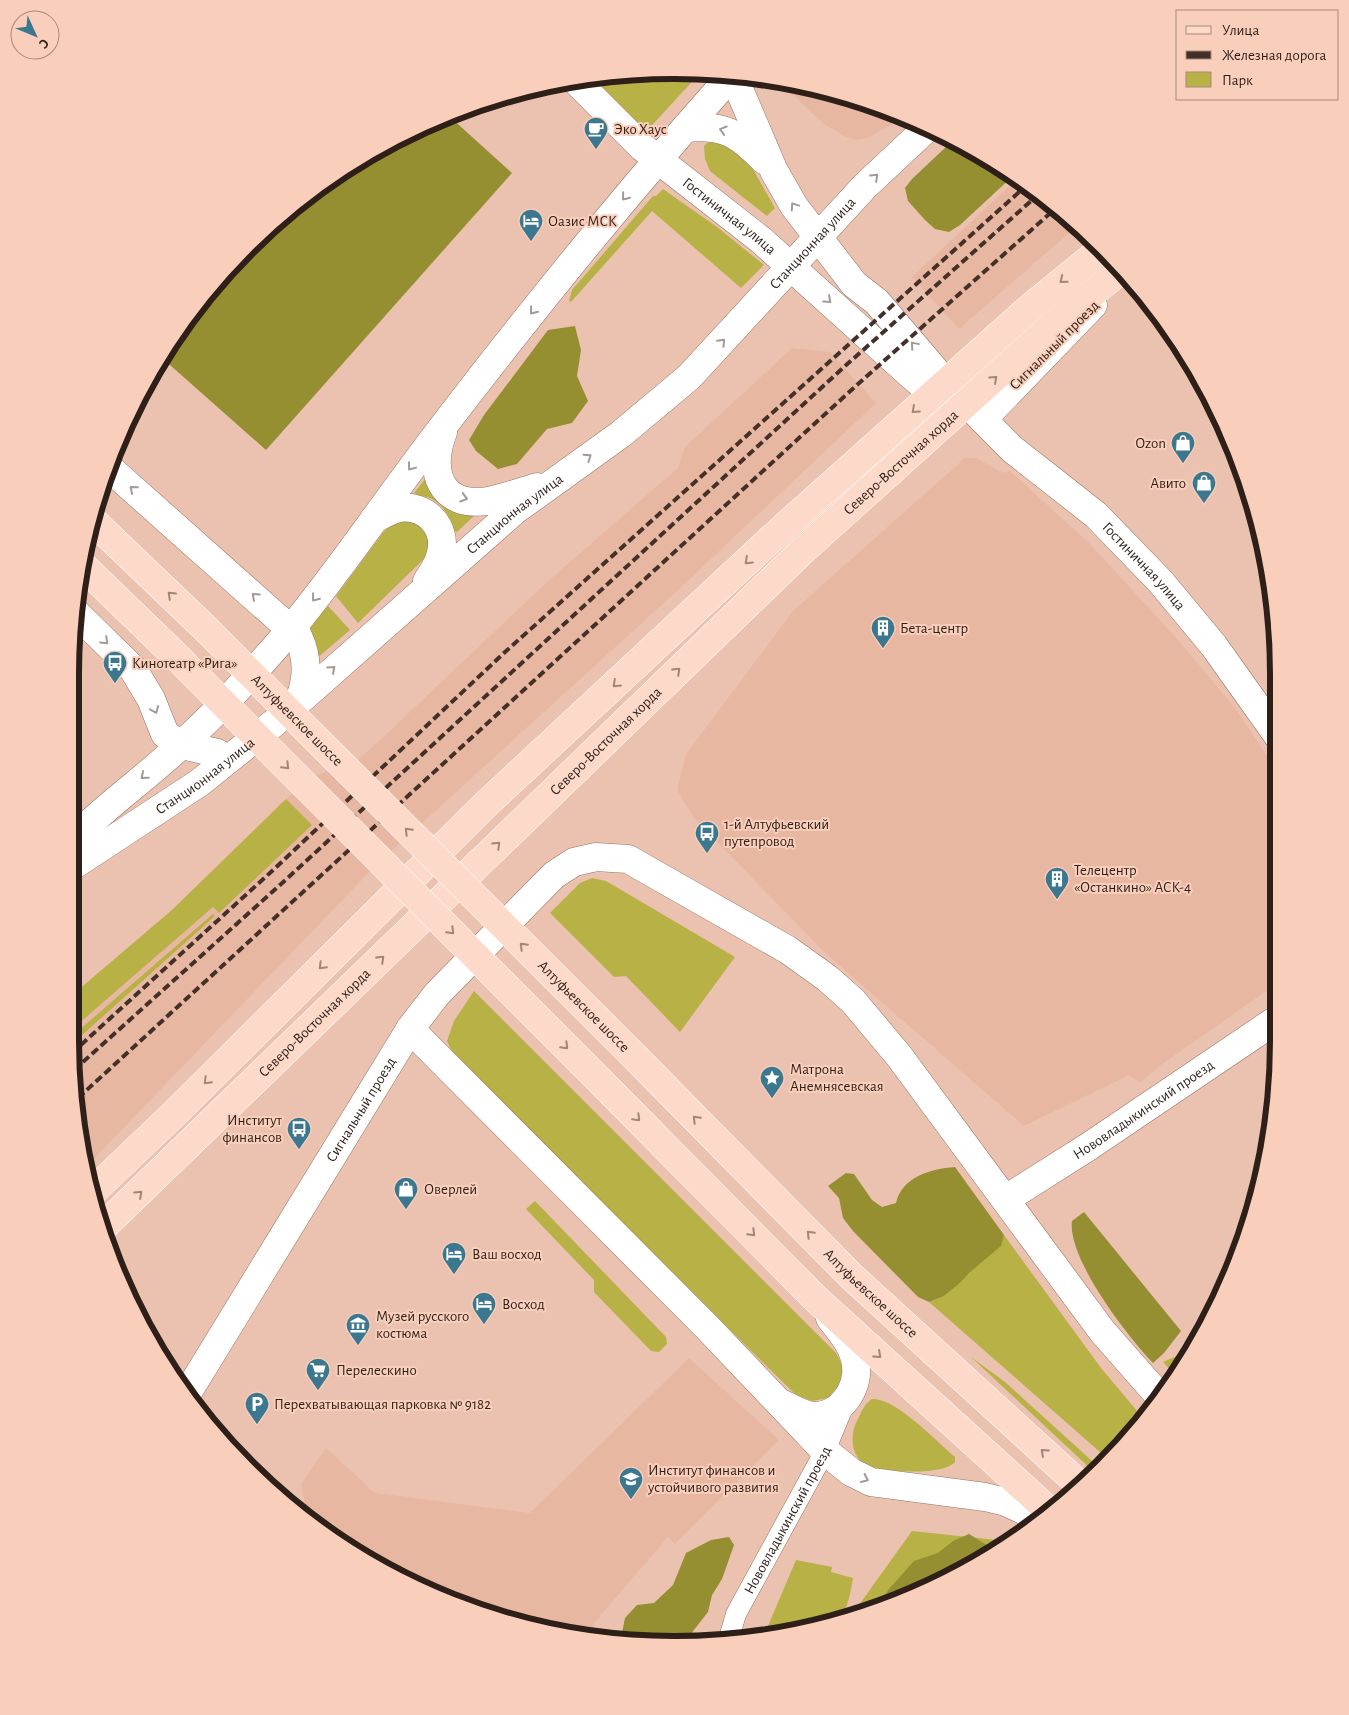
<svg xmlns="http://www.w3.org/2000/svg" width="1349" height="1715" viewBox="0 0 1349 1715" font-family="'Alegreya Sans',sans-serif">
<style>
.built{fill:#e8b7a1}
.green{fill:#b8b146}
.forest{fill:#958f32}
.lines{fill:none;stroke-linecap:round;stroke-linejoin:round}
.street-casing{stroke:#987362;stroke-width:21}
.secondary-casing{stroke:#987362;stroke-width:29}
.primary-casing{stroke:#fff;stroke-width:29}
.street{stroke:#fff;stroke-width:20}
.secondary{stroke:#fff;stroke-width:28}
.primary{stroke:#fdd9c9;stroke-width:28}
.rail{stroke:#433129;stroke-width:4;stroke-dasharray:8 4;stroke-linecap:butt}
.primary-bridge-casing{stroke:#fff;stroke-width:29;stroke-linecap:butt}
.primary-bridge{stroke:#fdd9c9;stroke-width:28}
.oneway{stroke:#a19a97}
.oneway2{stroke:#a08579}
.labels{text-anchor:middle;stroke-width:4;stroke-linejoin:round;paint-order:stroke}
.poi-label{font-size:15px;fill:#2e1f18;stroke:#f9cfbc;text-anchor:start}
.street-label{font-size:15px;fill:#2e1f18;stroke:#f9cfbc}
.rim{fill:none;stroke:#2e1f18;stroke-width:6}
</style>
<rect width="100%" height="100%" fill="#ebc2af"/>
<!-- built -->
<g class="built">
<path d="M779,82L831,91L900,117L891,125L867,138L857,140L846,137L825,125Z"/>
<path d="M1017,179L1042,195L1076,227L959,329L912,277Z"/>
<path d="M792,348L830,352L876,403L676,592L377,864L87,1166L70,1041V997L172,910L286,799L314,776L357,761L378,742L547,582L678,468L685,447Z"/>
<path d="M965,458H976L999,471L1006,473L1009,470L1089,543L1180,642L1235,708L1278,772L1279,982L1158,1067L1140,1083L1129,1075L1024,1126L823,951L694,818L677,790L686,754L793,611Z"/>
<path d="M689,1358L779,1440L675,1544L668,1537L594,1623L593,1634L518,1624L373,1564L307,1514L301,1484L326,1448L375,1493L530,1513Z"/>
</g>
<!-- green -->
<g class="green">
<path d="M701,72L643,135L585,78L595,75Z"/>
<path d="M718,141L746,157L775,208L767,216L710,171L705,159L704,146L707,143Z"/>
<path d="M663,189L717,227L764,265L741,288L652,211L571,302L569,301L572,290L653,196H656Z"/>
<path d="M426,478L476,514L457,532L454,531C450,517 444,505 430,498C424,496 419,496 414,493Z"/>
<path d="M399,517L429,526L428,555L358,623L336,596L385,530Z"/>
<path d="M328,606L350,630L316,659L305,631Z"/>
<path d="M286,799L312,825L219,913L213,907L70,1031V997L172,910Z"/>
<path d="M592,878L606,881L735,957L680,1032L626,976L614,977L550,913L580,883Z"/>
<path d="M213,914L215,916L71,1045L70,1038Z"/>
<path d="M474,991L836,1353L843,1367L840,1384L828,1398L812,1401L796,1395L456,1060L447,1041L454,1021Z"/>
<path d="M535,1201L666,1337L667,1344L659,1352L651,1351L594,1292V1280L526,1209Z"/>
<path d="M1004,1235L1101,1368L1143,1418L1109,1460L929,1302L944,1296L960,1283L968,1273L1000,1246Z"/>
<path d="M1191,1350L1177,1377L1163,1362Z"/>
<path d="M971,1357L1005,1382L1101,1469L1095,1473Z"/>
<path d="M872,1399C895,1397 937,1442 955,1457V1462C944,1476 878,1473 863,1463C851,1454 850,1433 857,1421C861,1413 864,1404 872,1399Z"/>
<path d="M912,1531L1006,1541L977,1564L851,1616Z"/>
<path d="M796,1560L832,1567L831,1572L853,1578C850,1593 848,1617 831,1624L765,1633Z"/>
</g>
<!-- forest -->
<g class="forest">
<path d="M449,116L512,173L266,450L161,357L195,306L276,220L372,151Z"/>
<path d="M960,143L1013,176L960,225L949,232L935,229L925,220L908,201L905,188L912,179L947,146Z"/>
<path d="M575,326L581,350L577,376L588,401L572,423L547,429L517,464L498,469L476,451L469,440L484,415L548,330Z"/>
<path d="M955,1167L1004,1235L1001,1246L969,1273L960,1283L944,1296L929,1302L918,1297L853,1231L843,1218L839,1198L828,1186L846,1173L854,1174L872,1200L882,1207L896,1203C902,1177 930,1169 955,1167Z"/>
<path d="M1084,1212L1181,1331L1164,1353L1153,1363C1127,1336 1067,1258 1072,1221Z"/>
<path d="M969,1534L995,1550L977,1564L879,1605L889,1589L914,1561L938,1553L953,1541Z"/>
<path d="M729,1537L734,1545L722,1579L712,1595L708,1612L683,1644L675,1645L621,1638L625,1618L637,1605L654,1603L673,1585L686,1553L711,1540Z"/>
</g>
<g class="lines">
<defs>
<g id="street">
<path id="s1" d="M729,1638L736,1614L825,1451L846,1400"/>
</g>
<g id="secondary">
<path id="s2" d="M733,75L774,171L794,206L854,284L877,302L939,375L1012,449L1096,515L1160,581L1214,646L1278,736"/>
<path id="s3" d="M575,80L642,147L761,240L911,375L926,388L955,400"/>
<path d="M685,128C723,124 738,133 764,160"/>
<path d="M983,419L1093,305"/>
<path d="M443,432C428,470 439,508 488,501C504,498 521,492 537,487"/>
<path d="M108,467L298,636C308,657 308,677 300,698"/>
<path d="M374,519C382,515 390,510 399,508C426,504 447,527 441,553C439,564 433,572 427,581"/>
<path d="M76,613L133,669L151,699L165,734L182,745L217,753L228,759"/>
<path d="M71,841C105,806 146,778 182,744C221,709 257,669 291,629C343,566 388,498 438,433C532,310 629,190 733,74"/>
<path id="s4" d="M71,867L199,783L274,723L514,511L621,434L689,377L865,186L928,127"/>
<path d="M410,1029L707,1327L825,1451L851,1472L871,1482L985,1497L1006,1502L1038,1517"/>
<path id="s5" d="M1006,1199L1088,1147L1279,1018"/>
<path id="s6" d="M188,1392L410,1029L437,994L554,875L574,862L596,857L628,859L788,950L827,978L853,1001L899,1056L1102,1331L1160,1397"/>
<path d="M783,1404C793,1409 804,1416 815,1416C840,1416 859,1389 856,1365C854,1347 841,1332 830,1318"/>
</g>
<g id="primary">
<path d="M94,522L206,629"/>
<path d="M85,568L178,658"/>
<path id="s7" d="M632,1054L851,1276L1080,1485"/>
<path d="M603,1084L816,1299L1048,1510"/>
<path d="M90,1194L175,1113L484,806L783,528"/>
<path id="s8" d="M103,1227L801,552"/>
</g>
</defs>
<!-- street casing -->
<use href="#street" class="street-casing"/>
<!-- secondary casing -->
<use href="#secondary" class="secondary-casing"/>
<!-- primary casing -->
<use href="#primary" class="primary-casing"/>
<!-- street -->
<use href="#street" class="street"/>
<!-- secondary -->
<use href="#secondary" class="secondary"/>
<!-- primary -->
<use href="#primary" class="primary"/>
<!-- rail -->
<g class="rail">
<path d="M72,1053L271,872L505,652L1027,185"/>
<path d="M74,1070L280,885L844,367L1040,193"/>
<path d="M78,1098L858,384L1056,208"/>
</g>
<defs>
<g id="primary-bridge">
<path d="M783,528L1032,306L1101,250"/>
<path id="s9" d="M801,552L1054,324L1122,269"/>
<path id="s10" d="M206,629L632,1054"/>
<path d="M178,658L603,1084"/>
</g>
</defs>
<!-- primary-bridge casing -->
<use href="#primary-bridge" class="primary-bridge-casing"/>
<!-- primary-bridge -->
<use href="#primary-bridge" class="primary-bridge"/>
</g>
<!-- one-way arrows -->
<defs><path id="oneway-chevron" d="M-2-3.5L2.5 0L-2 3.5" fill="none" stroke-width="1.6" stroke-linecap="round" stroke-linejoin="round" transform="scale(1.25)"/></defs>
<g class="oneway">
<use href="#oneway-chevron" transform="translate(723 130) rotate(-163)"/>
<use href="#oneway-chevron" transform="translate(875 177) rotate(-43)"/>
<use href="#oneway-chevron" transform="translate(625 197) rotate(129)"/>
<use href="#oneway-chevron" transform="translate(794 206) rotate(-124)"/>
<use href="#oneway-chevron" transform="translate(828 300) rotate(42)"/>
<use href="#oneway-chevron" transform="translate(533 311) rotate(128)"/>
<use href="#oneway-chevron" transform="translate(722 342) rotate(-46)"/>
<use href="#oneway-chevron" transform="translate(914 345) rotate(-130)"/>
<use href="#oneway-chevron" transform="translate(588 457) rotate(-35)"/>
<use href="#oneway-chevron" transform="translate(411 467) rotate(127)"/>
<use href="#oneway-chevron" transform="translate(133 489) rotate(-139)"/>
<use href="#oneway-chevron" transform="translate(464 498) rotate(16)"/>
<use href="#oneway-chevron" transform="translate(255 596) rotate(-138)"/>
<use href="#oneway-chevron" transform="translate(315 598) rotate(128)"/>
<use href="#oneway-chevron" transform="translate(105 641) rotate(44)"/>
<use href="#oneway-chevron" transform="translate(332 669) rotate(-42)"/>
<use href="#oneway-chevron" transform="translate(155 710) rotate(68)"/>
<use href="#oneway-chevron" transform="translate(144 776) rotate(140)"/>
<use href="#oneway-chevron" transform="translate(865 1479) rotate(25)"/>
</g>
<g class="oneway2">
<use href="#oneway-chevron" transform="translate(1063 280) rotate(141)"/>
<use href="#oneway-chevron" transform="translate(994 379) rotate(-42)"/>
<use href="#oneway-chevron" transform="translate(915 410) rotate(138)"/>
<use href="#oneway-chevron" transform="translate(748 561) rotate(137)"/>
<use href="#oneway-chevron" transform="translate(171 595) rotate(-136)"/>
<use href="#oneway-chevron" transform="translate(677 671) rotate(-44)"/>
<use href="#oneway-chevron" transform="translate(616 684) rotate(137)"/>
<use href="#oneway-chevron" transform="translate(286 766) rotate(45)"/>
<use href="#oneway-chevron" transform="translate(408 831) rotate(-135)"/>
<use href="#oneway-chevron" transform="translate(497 845) rotate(-44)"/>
<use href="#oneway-chevron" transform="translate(451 931) rotate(45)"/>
<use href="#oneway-chevron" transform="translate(523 946) rotate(-135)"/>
<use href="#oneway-chevron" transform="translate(381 959) rotate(-44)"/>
<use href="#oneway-chevron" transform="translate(322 966) rotate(135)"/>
<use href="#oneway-chevron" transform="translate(565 1046) rotate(45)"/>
<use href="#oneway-chevron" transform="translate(207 1081) rotate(135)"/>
<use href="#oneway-chevron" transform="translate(637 1118) rotate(45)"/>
<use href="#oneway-chevron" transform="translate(696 1119) rotate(-135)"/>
<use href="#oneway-chevron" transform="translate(139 1194) rotate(-43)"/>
<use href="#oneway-chevron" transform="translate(752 1233) rotate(45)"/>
<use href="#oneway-chevron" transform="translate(810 1234) rotate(-135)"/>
<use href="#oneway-chevron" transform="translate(878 1355) rotate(42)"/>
<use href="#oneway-chevron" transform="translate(1044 1452) rotate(-138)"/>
</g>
<!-- icons -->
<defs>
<symbol id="cafe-pin" viewBox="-11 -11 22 30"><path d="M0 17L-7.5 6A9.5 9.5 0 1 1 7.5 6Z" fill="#3b778e" stroke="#f9cfbc"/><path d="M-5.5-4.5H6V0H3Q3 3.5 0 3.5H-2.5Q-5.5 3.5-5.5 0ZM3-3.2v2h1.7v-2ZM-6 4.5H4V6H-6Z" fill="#fff"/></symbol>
<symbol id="hotel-pin" viewBox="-11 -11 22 30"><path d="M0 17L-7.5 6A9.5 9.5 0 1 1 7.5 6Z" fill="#3b778e" stroke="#f9cfbc"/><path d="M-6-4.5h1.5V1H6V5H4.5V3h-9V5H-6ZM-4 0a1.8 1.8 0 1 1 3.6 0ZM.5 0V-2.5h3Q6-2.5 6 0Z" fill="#fff"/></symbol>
<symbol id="shop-pin" viewBox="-11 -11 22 30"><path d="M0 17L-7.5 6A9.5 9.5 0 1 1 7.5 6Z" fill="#3b778e" stroke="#f9cfbc"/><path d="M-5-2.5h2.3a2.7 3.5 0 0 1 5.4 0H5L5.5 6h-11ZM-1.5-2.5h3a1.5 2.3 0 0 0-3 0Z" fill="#fff"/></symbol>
<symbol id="building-pin" viewBox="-11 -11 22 30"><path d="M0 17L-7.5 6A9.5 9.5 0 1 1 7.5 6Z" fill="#3b778e" stroke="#f9cfbc"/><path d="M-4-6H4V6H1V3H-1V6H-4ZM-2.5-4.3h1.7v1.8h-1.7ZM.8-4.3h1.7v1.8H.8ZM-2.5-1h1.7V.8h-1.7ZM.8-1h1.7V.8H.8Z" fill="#fff"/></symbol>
<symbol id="bus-pin" viewBox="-11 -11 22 30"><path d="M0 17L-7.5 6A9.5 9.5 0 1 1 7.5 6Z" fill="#3b778e" stroke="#f9cfbc"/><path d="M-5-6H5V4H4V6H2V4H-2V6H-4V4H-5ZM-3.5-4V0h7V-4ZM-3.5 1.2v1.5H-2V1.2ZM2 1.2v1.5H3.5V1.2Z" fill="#fff"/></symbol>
<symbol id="sight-pin" viewBox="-11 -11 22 30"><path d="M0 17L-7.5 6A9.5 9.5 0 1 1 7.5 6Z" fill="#3b778e" stroke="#f9cfbc"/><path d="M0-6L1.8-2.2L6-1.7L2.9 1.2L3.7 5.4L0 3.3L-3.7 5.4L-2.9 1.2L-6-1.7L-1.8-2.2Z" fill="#fff"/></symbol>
<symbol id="museum-pin" viewBox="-11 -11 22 30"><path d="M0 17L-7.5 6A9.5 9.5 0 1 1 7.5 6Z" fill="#3b778e" stroke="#f9cfbc"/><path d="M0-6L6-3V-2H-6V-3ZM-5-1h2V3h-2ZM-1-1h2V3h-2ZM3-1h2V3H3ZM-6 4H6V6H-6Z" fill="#fff"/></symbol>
<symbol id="supermarket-pin" viewBox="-11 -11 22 30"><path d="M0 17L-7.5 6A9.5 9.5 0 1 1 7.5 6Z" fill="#3b778e" stroke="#f9cfbc"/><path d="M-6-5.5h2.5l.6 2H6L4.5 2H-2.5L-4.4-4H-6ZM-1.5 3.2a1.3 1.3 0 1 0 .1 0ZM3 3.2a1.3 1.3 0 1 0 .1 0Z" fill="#fff"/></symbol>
<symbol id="parking-pin" viewBox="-11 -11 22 30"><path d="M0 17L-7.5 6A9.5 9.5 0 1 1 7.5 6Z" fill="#3b778e" stroke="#f9cfbc"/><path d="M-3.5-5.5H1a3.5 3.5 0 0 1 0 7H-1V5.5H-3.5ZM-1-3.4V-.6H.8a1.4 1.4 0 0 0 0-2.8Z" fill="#fff"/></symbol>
<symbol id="university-pin" viewBox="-11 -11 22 30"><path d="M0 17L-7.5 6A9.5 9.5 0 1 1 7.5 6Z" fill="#3b778e" stroke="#f9cfbc"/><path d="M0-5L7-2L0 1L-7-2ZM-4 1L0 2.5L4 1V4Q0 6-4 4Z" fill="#fff"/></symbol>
</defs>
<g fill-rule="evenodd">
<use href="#cafe-pin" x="582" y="115" width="28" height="38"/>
<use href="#hotel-pin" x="517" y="207" width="28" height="38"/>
<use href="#shop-pin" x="1169" y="429" width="28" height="38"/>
<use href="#shop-pin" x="1190" y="469" width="28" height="38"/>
<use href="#building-pin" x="869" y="614" width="28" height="38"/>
<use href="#bus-pin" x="101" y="649" width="28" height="38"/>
<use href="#bus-pin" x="693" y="819" width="28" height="38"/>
<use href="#building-pin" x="1043" y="865" width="28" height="38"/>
<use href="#sight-pin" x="758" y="1064" width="28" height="38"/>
<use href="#bus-pin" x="285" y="1115" width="28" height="38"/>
<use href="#shop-pin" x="392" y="1175" width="28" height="38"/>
<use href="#hotel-pin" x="440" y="1240" width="28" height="38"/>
<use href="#hotel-pin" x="470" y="1290" width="28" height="38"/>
<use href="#museum-pin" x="344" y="1311" width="28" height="38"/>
<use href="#supermarket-pin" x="304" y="1356" width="28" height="38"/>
<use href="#parking-pin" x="243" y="1390" width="28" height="38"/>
<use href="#university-pin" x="617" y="1465" width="28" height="38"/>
</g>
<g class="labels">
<!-- poi labels -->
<g class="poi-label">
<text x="614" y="134">Эко Хаус</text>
<text x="548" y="226">Оазис МСК</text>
<text x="1166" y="448" text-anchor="end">Ozon</text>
<text x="1186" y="488" text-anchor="end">Авито</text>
<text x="900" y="633">Бета-центр</text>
<text x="132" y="668">Кинотеатр «Рига»</text>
<text x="724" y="829">1-й Алтуфьевский<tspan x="724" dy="17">путепровод</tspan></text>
<text x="1074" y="875">Телецентр<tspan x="1074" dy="17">«Останкино» АСК-4</tspan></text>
<text x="790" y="1074">Матрона<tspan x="790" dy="17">Анемнясевская</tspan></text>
<text x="282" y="1125" text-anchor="end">Институт<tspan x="282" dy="17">финансов</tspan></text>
<text x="424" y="1194">Оверлей</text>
<text x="472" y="1259">Ваш восход</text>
<text x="502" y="1309">Восход</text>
<text x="376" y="1321">Музей русского<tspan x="376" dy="17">костюма</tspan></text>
<text x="336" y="1375">Перелескино</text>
<text x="274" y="1409">Перехватывающая парковка № 9182</text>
<text x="648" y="1475">Институт финансов и<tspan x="648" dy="17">устойчивого развития</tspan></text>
</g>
<!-- street labels -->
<g class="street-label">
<text dy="5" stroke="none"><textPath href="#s3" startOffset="206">Гостиничная улица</textPath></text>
<text dy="5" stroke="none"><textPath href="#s4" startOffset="972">Станционная улица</textPath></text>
<text transform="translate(1054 345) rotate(-45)" y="5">Сигнальный проезд</text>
<text dy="5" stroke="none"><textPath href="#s9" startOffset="134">Северо-Восточная хорда</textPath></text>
<text dy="5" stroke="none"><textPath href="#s4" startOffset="568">Станционная улица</textPath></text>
<text dy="5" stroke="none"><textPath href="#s2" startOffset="649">Гостиничная улица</textPath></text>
<text dy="5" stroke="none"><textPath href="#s10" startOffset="129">Алтуфьевское шоссе</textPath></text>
<text dy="5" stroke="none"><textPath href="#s8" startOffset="699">Северо-Восточная хорда</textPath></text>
<text dy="5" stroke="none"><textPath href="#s4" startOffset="162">Станционная улица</textPath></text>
<text dy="5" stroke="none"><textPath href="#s10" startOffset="534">Алтуфьевское шоссе</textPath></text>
<text dy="5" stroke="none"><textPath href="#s8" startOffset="294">Северо-Восточная хорда</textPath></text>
<text dy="5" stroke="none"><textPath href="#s5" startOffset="164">Нововладыкинский проезд</textPath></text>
<text dy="5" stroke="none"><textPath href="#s6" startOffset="331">Сигнальный проезд</textPath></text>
<text dy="5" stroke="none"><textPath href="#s7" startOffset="338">Алтуфьевское шоссе</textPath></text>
<text dy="5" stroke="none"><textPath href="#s1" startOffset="132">Нововладыкинский проезд</textPath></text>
</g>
</g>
<!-- crop -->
<path d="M0 0H1349V1715H0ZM674 79H675A595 595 0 0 1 1270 674V1041A595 595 0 0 1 675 1636H674A595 595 0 0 1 79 1041V674A595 595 0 0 1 674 79Z" fill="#f9cfbc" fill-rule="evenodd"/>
<path class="rim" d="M674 79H675A595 595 0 0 1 1270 674V1041A595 595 0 0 1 675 1636H674A595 595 0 0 1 79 1041V674A595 595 0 0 1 674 79Z"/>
<!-- legend -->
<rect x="1176" y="10" width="162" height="90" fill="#f9cfbc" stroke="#a8897a"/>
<rect x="1186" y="26" width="25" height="8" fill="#fdd9c9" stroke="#a8897a"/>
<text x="1222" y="35" font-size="15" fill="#2e1f18">Улица</text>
<rect x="1186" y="51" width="25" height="8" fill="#433129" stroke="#a8897a"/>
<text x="1222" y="60" font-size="15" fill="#2e1f18">Железная дорога</text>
<rect x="1186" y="72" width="25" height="15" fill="#b8b146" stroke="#a8897a"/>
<text x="1222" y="85" font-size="15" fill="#2e1f18">Парк</text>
<!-- north arrow -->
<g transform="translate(35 35) rotate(134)"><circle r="24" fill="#f9cfbc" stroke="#a8897a"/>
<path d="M0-4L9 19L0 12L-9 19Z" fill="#3b778e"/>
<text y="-8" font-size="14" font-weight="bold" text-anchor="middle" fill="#2e1f18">С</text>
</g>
</svg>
